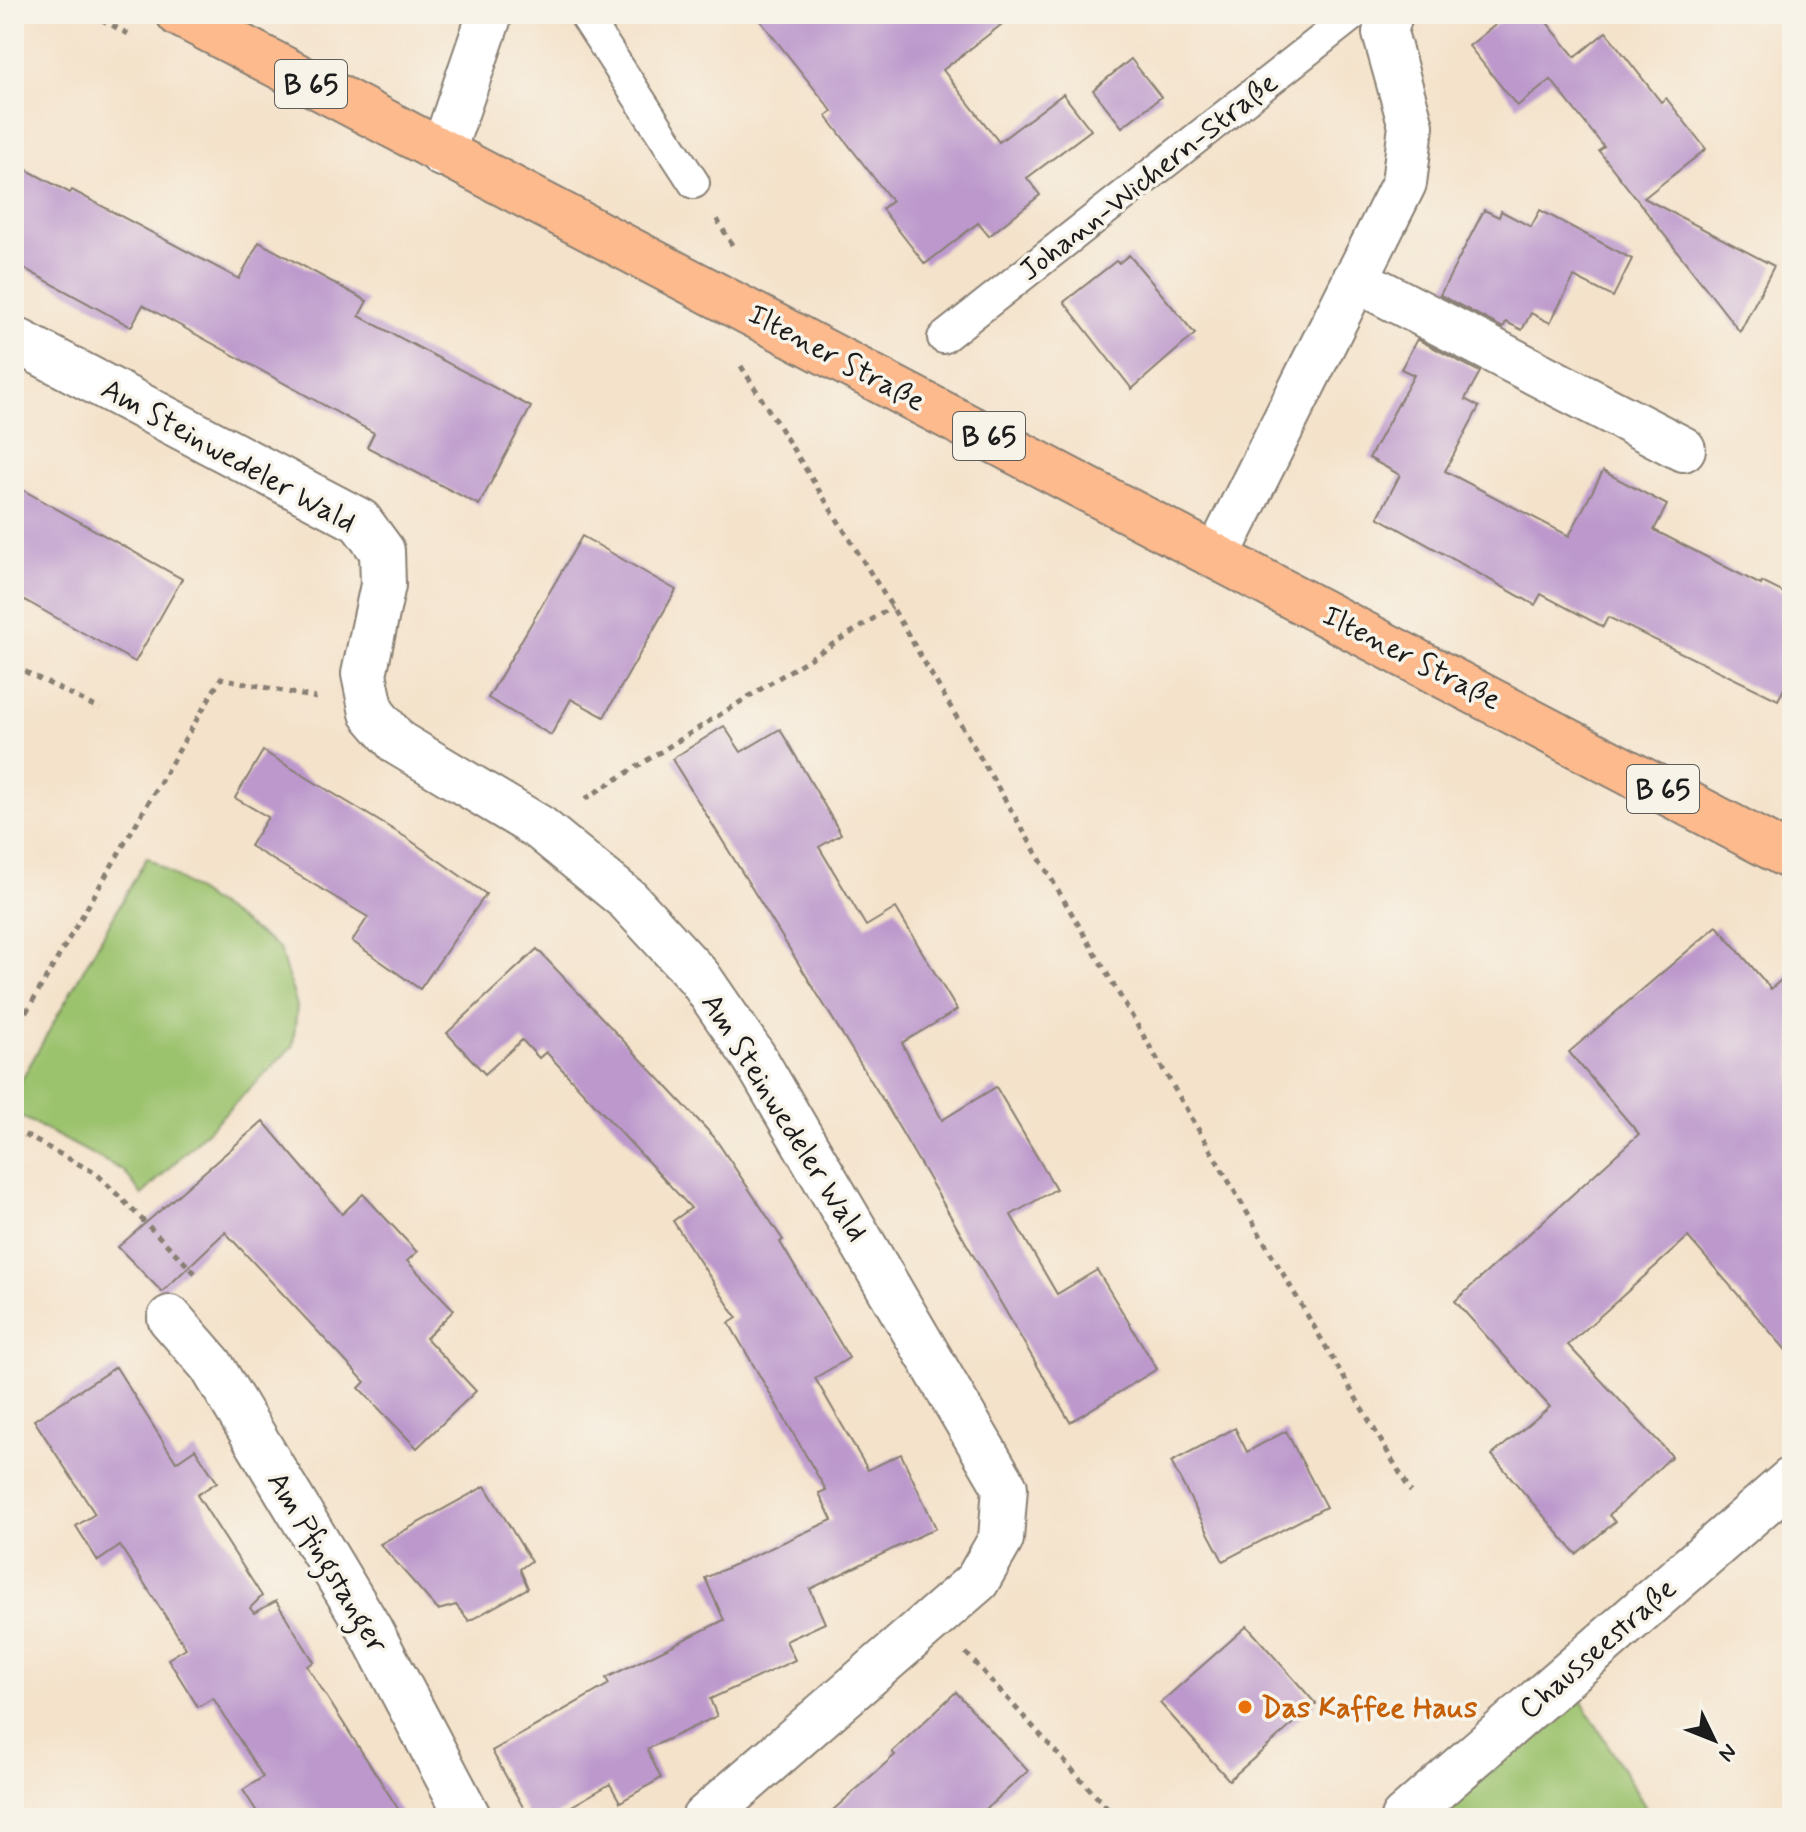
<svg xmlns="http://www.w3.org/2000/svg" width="1806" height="1832" viewBox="0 0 1806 1832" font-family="Mynerve,sans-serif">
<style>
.green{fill:#9bc26d;stroke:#5c6f44;stroke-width:2}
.building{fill:#bc98cc}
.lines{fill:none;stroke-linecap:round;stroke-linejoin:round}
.service-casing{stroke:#887f73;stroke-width:34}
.minor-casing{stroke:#887f73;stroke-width:48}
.primary-casing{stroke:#887f73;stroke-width:48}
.path{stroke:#887f73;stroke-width:5;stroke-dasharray:6 6;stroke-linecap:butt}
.service{stroke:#fff;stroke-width:30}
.minor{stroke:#fff;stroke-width:44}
.primary{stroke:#fcba8d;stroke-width:44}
.food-dot{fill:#e8710a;stroke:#f7f3e8;stroke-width:3}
.labels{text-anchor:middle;stroke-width:7;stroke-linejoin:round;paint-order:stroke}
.shield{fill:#f7f3e8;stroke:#5e5c59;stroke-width:2}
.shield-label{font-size:28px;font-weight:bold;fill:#1c1c1c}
.street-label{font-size:30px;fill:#1c1c1c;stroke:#f7f3e8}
.food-label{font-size:30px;font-weight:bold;fill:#c56008;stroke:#f7f3e8;text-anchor:start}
</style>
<rect width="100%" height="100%" fill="#f7f3e8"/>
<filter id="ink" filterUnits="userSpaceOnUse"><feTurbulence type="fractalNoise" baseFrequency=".0125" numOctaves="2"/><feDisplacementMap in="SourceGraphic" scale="16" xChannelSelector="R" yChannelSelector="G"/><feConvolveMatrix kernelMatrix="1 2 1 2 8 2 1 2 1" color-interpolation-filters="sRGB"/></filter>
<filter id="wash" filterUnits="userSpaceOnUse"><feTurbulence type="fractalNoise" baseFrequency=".006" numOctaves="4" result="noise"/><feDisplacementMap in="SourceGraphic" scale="32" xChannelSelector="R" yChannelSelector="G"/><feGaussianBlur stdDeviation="1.8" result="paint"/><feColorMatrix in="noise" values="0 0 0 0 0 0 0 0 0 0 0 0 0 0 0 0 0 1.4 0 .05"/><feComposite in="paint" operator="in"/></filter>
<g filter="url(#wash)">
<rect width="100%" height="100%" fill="#f4e2ca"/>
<!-- green -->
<g class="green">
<path d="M147,857L279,948L297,1006L293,1046L142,1195L124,1171L14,1113V1093Z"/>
<path d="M1578,1695L1652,1818H1438Z"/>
</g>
<g id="blocks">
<!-- building -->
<g class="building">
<path d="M755,14H1015L943,70L999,142L1063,94L1091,130L1027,178L1040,195L989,236L978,223L925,264L882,209L892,201L826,116L832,111Z"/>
<path d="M1509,14H1540L1575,57L1606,32L1661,102L1666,98L1706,149L1644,198L1774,266L1740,332L1599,151L1604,147L1551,80L1517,106L1469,46Z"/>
<path d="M1131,59L1161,97L1122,127L1093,90Z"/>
<path d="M14,163L70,193L72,190L239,279L259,242L367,301L359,316L531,407L479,505L367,447L374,433L143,305L131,327L14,263Z"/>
<path d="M1484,210L1499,217L1501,211L1531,227L1540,210L1632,259L1613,297L1574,277L1550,323L1531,313L1522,330L1506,322L1503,328L1440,295Z"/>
<path d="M1129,255L1195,334L1132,389L1064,302L1116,261L1119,263Z"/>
<path d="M1417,339L1480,372L1465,399L1479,407L1445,471L1569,536L1603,471L1667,505L1654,530L1761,585L1762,582L1792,597V674L1778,700L1608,617L1603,627L1541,594L1535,605L1378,517L1400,475L1369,458L1414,375L1401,369Z"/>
<path d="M14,485L182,579L135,662L14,594Z"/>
<path d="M582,536L676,590L604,717L571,699L551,735L488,698Z"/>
<path d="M724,726L741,752L780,729L841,834L819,847L866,926L896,908L957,1010L902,1043L942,1120L996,1087L1056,1189L1011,1215L1057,1294L1097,1270L1157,1369L1070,1422L886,1105L672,759Z"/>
<path d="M263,751L407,838L486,894L420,989L352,941L368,917L250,846L268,817L235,798Z"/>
<path d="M1717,926L1771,989L1792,970V1357L1688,1237L1568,1345L1672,1456L1609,1515L1615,1522L1576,1554L1492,1455L1550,1407L1455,1301L1639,1134L1569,1052Z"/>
<path d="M537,949L714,1137L783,1240L780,1242L849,1358L815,1378L868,1470L901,1454L936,1528L810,1589L825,1623L786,1641L795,1660L710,1699L717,1716L647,1749L661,1778L620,1802L610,1784L551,1818H529L492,1751L609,1684L606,1678L724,1620L705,1578L832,1520L819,1493L826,1490L729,1323L737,1318L673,1221L691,1208L546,1052L539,1058L522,1040L485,1074L447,1033Z"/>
<path d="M263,1121L342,1214L363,1194L417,1252L407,1261L454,1310L426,1338L476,1391L417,1448L359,1388L365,1382L225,1232L162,1292L118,1247Z"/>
<path d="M116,1367L176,1462L195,1449L217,1482L197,1495L262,1596L250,1608L254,1613L276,1601L314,1662L307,1666L404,1818H261L243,1790L263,1777L213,1698L198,1707L168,1659L186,1648L120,1546L98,1561L76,1526L95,1514L34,1420Z"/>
<path d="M1235,1428L1247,1452L1286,1431L1326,1507L1223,1561L1171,1462Z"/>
<path d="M485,1486L531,1561L520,1569L528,1588L469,1621L456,1605L438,1610L380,1544Z"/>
<path d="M1247,1626L1316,1704L1229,1780L1160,1703Z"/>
<path d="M956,1692L1028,1771L976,1818H824L895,1755L892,1752Z"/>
</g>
</g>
</g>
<g filter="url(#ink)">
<use href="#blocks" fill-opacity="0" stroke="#887f73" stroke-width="2"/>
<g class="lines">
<defs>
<g id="service">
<path d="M584,14L694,183"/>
<path d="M943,338L1354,14"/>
</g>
<g id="minor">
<path d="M442,154L490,14"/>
<path d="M1355,279L1683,449"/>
<path d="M14,339L360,521L382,551L383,585L364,674L372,713L398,743L540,828L628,900L699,977L754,1057L1005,1487L1001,1539L977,1581L704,1818"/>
<path d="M1217,556L1404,183L1411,126L1385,33L1390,14"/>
<path d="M170,1318L211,1365L369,1628L469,1818"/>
<path d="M1403,1818L1792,1479"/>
</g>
<path id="primary" d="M179,14L1792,858"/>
</defs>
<!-- service casing -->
<use href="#service" class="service-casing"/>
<!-- minor casing -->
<use href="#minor" class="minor-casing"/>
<!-- primary casing -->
<use href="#primary" class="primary-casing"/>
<!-- path -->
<g class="path">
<path d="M91,14L132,36"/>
<path d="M717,219L732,245"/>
<path d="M741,366L892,607L1411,1492"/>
<path d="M14,666L100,709"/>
<path d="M585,799L892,607"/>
<path d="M14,1033L221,678L316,698"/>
<path d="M14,1129L97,1174L195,1273"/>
<path d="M966,1653L1116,1818"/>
</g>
<!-- service -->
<use href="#service" class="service"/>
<!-- minor -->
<use href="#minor" class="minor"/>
<!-- primary -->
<use href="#primary" class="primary"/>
</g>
</g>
<!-- markers -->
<circle class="food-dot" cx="1245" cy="1707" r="8"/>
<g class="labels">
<!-- shield labels -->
<g class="shield">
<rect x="275" y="60" width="72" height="48" rx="6"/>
<rect x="953" y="412" width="72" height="48" rx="6"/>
<rect x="1627" y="765" width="72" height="48" rx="6"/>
</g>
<g class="shield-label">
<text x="311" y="94">B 65</text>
<text x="989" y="446">B 65</text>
<text x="1663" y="799">B 65</text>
</g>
<!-- street labels -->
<g class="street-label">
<text transform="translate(1148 176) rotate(-38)" y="10">Johann-Wichern-Straße</text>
<text transform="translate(837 357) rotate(28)" y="10">Iltener Straße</text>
<text transform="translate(229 455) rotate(29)" y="10">Am Steinwedeler Wald</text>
<text transform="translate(1412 657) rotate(27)" y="10">Iltener Straße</text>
<text transform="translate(785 1117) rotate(58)" y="10">Am Steinwedeler Wald</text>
<text transform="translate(328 1562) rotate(59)" y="10">Am Pfingstanger</text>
<text transform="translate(1597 1648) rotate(-41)" y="10">Chausseestraße</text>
</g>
<!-- food labels -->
<g class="food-label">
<text x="1261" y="1717">Das Kaffee Haus</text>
</g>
</g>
<!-- margin -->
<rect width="1806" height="1832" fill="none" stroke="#f7f3e8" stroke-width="48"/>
<!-- north arrow -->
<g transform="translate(1714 1740) rotate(133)" stroke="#f7f3e8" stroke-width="6" paint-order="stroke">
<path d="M0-6L14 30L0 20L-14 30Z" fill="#1c1c1c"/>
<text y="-12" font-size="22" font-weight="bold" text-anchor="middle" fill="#1c1c1c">N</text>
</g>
</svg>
